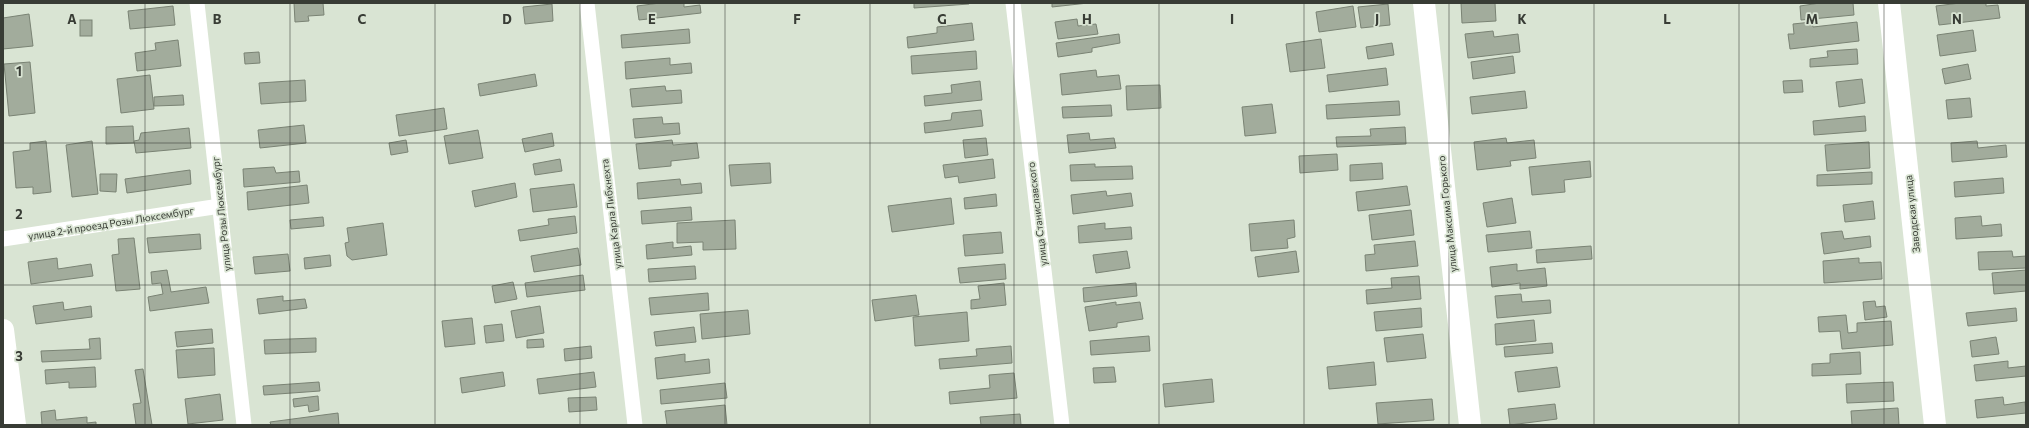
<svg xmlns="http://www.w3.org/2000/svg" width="2029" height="428" viewBox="0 0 2029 428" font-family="Commissioner,sans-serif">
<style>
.building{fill:#a2ac9c;stroke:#7a8374}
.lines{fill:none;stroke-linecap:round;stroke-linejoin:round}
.street{stroke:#fff;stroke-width:15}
.secondary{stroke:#fff;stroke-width:22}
.grid{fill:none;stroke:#383c35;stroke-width:1;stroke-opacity:0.55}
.labels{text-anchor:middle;stroke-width:3.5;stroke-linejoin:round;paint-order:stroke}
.street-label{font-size:10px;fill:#383c35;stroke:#d9e4d3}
.grid-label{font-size:13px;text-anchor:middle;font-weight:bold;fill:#383c35;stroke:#d9e4d3;stroke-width:3.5;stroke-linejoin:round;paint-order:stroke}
</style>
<rect width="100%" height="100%" fill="#d9e4d3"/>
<!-- building -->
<g class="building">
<path d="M294,3H323L324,15L308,16L309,21L295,22Z"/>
<path d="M660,3H684V7L700,5L701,13L639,20L637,6Z"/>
<path d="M914,3H969V4L914,8Z"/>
<path d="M1052,3H1088L1052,7Z"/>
<path d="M1461,3H1495L1496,21L1462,23Z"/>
<path d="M1820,3H1853L1854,15L1801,20L1800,6Z"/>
<path d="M1960,3H1986V6L1998,5L2000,18L1939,25L1936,6Z"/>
<path d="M552,4L553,21L525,24L523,7Z"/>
<path d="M1388,4L1390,25L1361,28L1358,7Z"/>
<path d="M173,6L175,25L130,29L128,11Z"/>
<path d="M1353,6L1356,27L1319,32L1316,12Z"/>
<path d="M29,14L33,46L3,49V18Z"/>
<path d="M1077,19L1078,26L1096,24L1098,34L1058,39L1055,22Z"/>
<rect x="80" y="20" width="12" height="16"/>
<path d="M1812,22L1813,27L1857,22L1859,41L1790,49L1788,34H1794L1793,24Z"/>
<path d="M972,23L974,40L908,48L907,37L937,33V27Z"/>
<path d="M689,29L690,43L622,48L621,35Z"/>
<path d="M1973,30L1976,51L1940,56L1937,35Z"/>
<path d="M1493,31L1494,37L1518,34L1520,52L1468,58L1465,34Z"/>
<path d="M1119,34L1120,43L1092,48V52L1058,57L1056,43Z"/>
<path d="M1321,39L1325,68L1290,72L1286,44Z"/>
<path d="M178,40L181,66L137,71L135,53L156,50L155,43Z"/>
<path d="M1392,43L1394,55L1368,59L1366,47Z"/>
<path d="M1857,49L1858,64L1810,67V59L1828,57L1827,51Z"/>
<path d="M976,51L977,69L912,74L911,56Z"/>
<path d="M259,52L260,63L245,64L244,53Z"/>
<path d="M1513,56L1515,73L1473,79L1471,62Z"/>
<path d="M670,58V65L691,63L692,73L626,79L625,62Z"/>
<path d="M30,62L35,113L9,116L4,64Z"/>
<path d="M1968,64L1971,79L1945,84L1942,69Z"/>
<path d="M1386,68L1388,85L1329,92L1327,75Z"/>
<path d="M1096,70L1097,77L1119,75L1121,89L1062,95L1060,74Z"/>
<path d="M535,74L537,86L480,96L478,84Z"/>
<path d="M150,75L154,109L121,113L117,79Z"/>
<path d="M1862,79L1865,103L1839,107L1836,82Z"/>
<path d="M305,80L306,101L261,104L259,83Z"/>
<path d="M1802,80L1803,92L1784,93L1783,81Z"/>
<path d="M980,81L982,100L925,106L924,96L952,93L951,85Z"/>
<path d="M1160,85L1161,108L1127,110L1126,86Z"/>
<path d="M665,86L666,91L681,90L682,103L632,107L630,89Z"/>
<path d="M1525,91L1527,108L1472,114L1470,97Z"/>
<path d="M183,95L184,105L154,106V97Z"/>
<path d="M1970,98L1972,117L1948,119L1946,100Z"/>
<path d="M1399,101L1400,115L1327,119L1326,105Z"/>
<path d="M1272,104L1276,133L1245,136L1242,107Z"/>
<path d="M1111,105L1112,116L1063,118L1062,107Z"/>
<path d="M444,108L447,129L399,136L396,115Z"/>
<path d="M981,110L983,126L925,133L924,123L951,120L952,113Z"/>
<path d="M1865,116L1866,131L1814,135L1813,121Z"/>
<path d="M662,117L663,124L679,123L680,134L635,138L633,119Z"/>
<path d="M304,125L306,143L260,148L258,130Z"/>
<path d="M133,126L134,143L106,144V127Z"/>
<path d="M1405,127L1406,144L1337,147L1336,137L1371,136L1370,129Z"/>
<path d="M189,128L191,148L136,153L134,141L139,140L141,133Z"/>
<path d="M478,130L483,158L449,164L444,136Z"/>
<path d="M552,133L554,146L525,152L522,139Z"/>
<path d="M1089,133L1090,140L1114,138L1116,148L1069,153L1067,135Z"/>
<path d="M986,138L988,155L965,158L963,140Z"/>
<path d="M1506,138L1507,143L1534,140L1536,158L1510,161L1511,166L1477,170L1474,142Z"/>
<path d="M406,140L408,152L391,155L389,143Z"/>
<path d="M672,140L673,145L697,143L699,158L671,161V166L639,169L636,144Z"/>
<path d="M46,141L51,192L33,194V187L16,188L13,152L30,150V143Z"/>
<path d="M92,141L98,194L72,197L66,145Z"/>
<path d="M1977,141L1978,148L2006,145L2007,157L1952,162L1951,143Z"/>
<path d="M1869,142L1870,168L1827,171L1825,145Z"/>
<path d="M1337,154L1338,170L1300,173L1299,156Z"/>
<path d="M560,159L562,171L535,175L533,164Z"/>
<path d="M993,159L995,178L959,183L958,176L945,178L943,165Z"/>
<path d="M1590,161L1591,177L1564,180L1565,192L1532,195L1529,167Z"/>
<path d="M770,163L771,183L731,186L729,165Z"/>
<path d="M1382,163L1383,179L1350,181V165Z"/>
<path d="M1095,164V167L1132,166L1133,179L1071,181L1070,165Z"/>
<path d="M274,167L276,173L299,171L300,182L244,187L243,169Z"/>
<path d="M190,170L191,184L127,193L125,179Z"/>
<path d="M1872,172V184L1817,186V175Z"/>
<path d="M100,174H117L116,192L100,191Z"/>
<path d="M2003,178L2004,193L1955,197L1954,182Z"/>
<path d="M680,179L681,185L701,183L702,193L638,199L637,183Z"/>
<path d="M515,183L517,197L475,207L472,191Z"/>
<path d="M574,184L577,207L533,212L530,189Z"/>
<path d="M307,185L309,203L248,210L247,192Z"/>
<path d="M1407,186L1410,205L1358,211L1356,192Z"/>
<path d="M1106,191L1107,196L1131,193L1133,206L1073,214L1071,195Z"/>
<path d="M996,194L997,206L965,209L964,198Z"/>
<path d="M951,198L954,224L892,232L888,206Z"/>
<path d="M1512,198L1516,223L1487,227L1483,203Z"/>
<path d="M1873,201L1875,219L1845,222L1843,205Z"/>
<path d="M691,207L692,220L642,224L641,211Z"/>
<path d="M1411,210L1414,235L1372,240L1369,215Z"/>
<path d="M575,216L577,233L520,241L518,230L549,225L548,219Z"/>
<path d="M1981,216L1982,226L2001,224L2002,236L1956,239L1955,218Z"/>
<path d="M323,217L324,226L291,229L290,220Z"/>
<path d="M735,220L736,249L703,250V242L677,243V223Z"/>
<path d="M1294,220L1295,237L1287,239L1288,248L1251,251L1249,224Z"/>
<path d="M383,223L387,255L352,260L347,256L345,243L349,242L347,228Z"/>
<path d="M1105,223V229L1131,227L1132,239L1079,243L1078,226Z"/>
<path d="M1530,231L1532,248L1488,252L1486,235Z"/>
<path d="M1842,231L1844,239L1870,236L1871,247L1824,254L1821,233Z"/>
<path d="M1001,232L1003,253L965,256L963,235Z"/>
<path d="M200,234L201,249L149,253L147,238Z"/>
<path d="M134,238L140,289L116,291L112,255L119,254L118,239Z"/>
<path d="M1415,241L1418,266L1366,271L1365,255L1375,254L1374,245Z"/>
<path d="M673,242V248L691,246L692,255L647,259L646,245Z"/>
<path d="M1591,246L1592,259L1537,263L1536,250Z"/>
<path d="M578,248L581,265L534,272L531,256Z"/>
<path d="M1127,251L1130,268L1096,273L1093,255Z"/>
<path d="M1296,251L1299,272L1258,277L1255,257Z"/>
<path d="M2012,251L2013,257L2026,256V268L1979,270L1978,252Z"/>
<path d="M288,254L290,271L255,274L253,257Z"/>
<path d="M330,255L331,266L305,269L304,258Z"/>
<path d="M57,258L58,269L91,264L93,276L31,284L28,262Z"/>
<path d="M1859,258V263L1881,262L1882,279L1824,283L1823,261Z"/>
<path d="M1005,264L1006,279L960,283L958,268Z"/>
<path d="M1517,264V271L1545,268L1547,286L1520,289V283L1492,287L1490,267Z"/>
<path d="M695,266L696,279L649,282L648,269Z"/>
<path d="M167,270L171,292L206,287L209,303L150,311L148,297L163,294L161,283L152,284L151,272Z"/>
<path d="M2026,270V291L1994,294L1992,273Z"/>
<path d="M583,275L585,290L527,297L525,283Z"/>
<path d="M1419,276L1421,299L1367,304L1366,290L1392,288L1391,278Z"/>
<path d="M513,282L517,299L495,303L492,286Z"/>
<path d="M1004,283L1006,305L971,309V300L980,299L978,286Z"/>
<path d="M1136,283L1137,296L1084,302L1083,288Z"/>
<path d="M708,293L709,310L651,315L649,298Z"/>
<path d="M1521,294L1522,302L1550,300L1551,313L1497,318L1495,296Z"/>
<path d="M916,295L919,315L875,321L872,300Z"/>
<path d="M283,296V301L305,299L307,308L259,314L257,299Z"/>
<path d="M1875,301L1876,307L1885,306L1887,317L1865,320L1863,302Z"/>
<path d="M63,302L64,310L91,306L92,317L36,324L33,306Z"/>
<path d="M1116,302V305L1140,302L1143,319L1117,323V327L1089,331L1085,307Z"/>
<path d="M540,306L544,333L516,338L511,311Z"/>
<path d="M1421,308L1422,327L1376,331L1374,312Z"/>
<path d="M2016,308L2017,321L1968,326L1966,313Z"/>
<path d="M748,310L750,334L702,339L700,314Z"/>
<path d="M967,312L969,341L915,346L913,317Z"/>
<path d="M1846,315L1848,333L1857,332V323L1891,321L1893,345L1842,349L1840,331L1819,332L1818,317Z"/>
<path d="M472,318L475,344L445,347L442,321Z"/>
<path d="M1534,320L1536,341L1496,345L1495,324Z"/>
<path d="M502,324L504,341L486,343L484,326Z"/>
<path d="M694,327L696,342L656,346L654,332Z"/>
<path d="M212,329L213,343L177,347L175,332Z"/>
<path d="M1423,334L1426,358L1387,362L1384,338Z"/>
<path d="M1149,336L1150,351L1091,355L1090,341Z"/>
<path d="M1996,337L1999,354L1972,357L1970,341Z"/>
<path d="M100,338L101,359L42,362L41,351L90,349L89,339Z"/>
<path d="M316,338V352L265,354L264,340Z"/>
<path d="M543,339L544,347L527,348V340Z"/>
<path d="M1552,343L1553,353L1505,357L1504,347Z"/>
<path d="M591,346L592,358L565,361L564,349Z"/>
<path d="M1011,346L1012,363L940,369L939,359L977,356L976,349Z"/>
<path d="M214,348L215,375L178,378L176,350Z"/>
<path d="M1860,352L1861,374L1812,376V364L1830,363V354Z"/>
<path d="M685,354V362L709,359L710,373L657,379L655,358Z"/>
<path d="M2008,361V368L2026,366V376L1976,381L1974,365Z"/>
<path d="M1374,362L1376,385L1329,389L1327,367Z"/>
<path d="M95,367L96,387L69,388V382L46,384L45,370Z"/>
<path d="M1114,367L1116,382L1094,383L1093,368Z"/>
<path d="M1557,367L1560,387L1518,392L1515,372Z"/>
<path d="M143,369L152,425H136L133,404L141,403L135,370Z"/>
<path d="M503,372L505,386L462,393L460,378Z"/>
<path d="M594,372L596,387L539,394L537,379Z"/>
<path d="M1014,373L1017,398L950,404L949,392L990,388L989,375Z"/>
<path d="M1212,379L1214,402L1165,407L1163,384Z"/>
<path d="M319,382L320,391L264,395L263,386Z"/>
<path d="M1893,382L1894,401L1847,403L1846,384Z"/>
<path d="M725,383L727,398L661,404L660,390Z"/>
<path d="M220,394L223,420L188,424L185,399Z"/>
<path d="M318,396L319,410L309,412L308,405L294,407L293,399Z"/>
<path d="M596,397L597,410L569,412L568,398Z"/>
<path d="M2003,397L2004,405L2025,402L2026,413L1977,418L1975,400Z"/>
<path d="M1432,399L1434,420L1378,424L1376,403Z"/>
<path d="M1555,404L1557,419L1510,425L1508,409Z"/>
<path d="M725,405L727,425H667L665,411Z"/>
<path d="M1898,408L1899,425H1852L1851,411Z"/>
<path d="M55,410L56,420L87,417V423L96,422V425H42L41,412Z"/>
<path d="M338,413L339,425H271L270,422Z"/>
<path d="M1020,414L1021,425H981L980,417Z"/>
</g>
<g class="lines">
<!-- street -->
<g class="street">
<path d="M197,3L244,425"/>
<path d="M587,3L635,425"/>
<path d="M1013,3L1062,425"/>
<path d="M3,239L220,206"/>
</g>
<!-- secondary -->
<g class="secondary">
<path d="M1424,3L1470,425"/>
<path d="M1889,3L1935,425"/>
<path d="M3,330L15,425"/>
</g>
</g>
<!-- grid -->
<path class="grid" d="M145,3V425M290,3V425M435,3V425M580,3V425M725,3V425M870,3V425M1014,3V425M1159,3V425M1304,3V425M1449,3V425M1594,3V425M1739,3V425M1884,3V425M3,143H2026M3,285H2026"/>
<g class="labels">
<!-- street labels -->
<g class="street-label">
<text transform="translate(221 214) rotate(-96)" y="4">улица Розы Люксембург</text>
<text transform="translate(611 214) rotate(-97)" y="4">улица Карла Либкнехта</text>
<text transform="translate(1037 214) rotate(-97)" y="4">улица Станиславского</text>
<text transform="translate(1447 214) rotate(-96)" y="4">улица Максима Горького</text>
<text transform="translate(1912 214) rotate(-96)" y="4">Заводская улица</text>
<text transform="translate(111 223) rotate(-9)" y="4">улица 2-й проезд Розы Люксембург</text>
</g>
</g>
<g class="grid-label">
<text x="72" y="24">A</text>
<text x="217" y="24">B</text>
<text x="362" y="24">C</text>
<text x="507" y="24">D</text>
<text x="652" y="24">E</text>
<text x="797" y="24">F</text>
<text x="942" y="24">G</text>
<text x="1087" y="24">H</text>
<text x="1232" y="24">I</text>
<text x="1377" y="24">J</text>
<text x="1522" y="24">K</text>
<text x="1667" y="24">L</text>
<text x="1812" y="24">M</text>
<text x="1957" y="24">N</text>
<text x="19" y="76">1</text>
<text x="19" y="219">2</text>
<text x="19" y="361">3</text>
</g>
<!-- border -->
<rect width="2029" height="428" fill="none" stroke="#383c35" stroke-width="8"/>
</svg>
